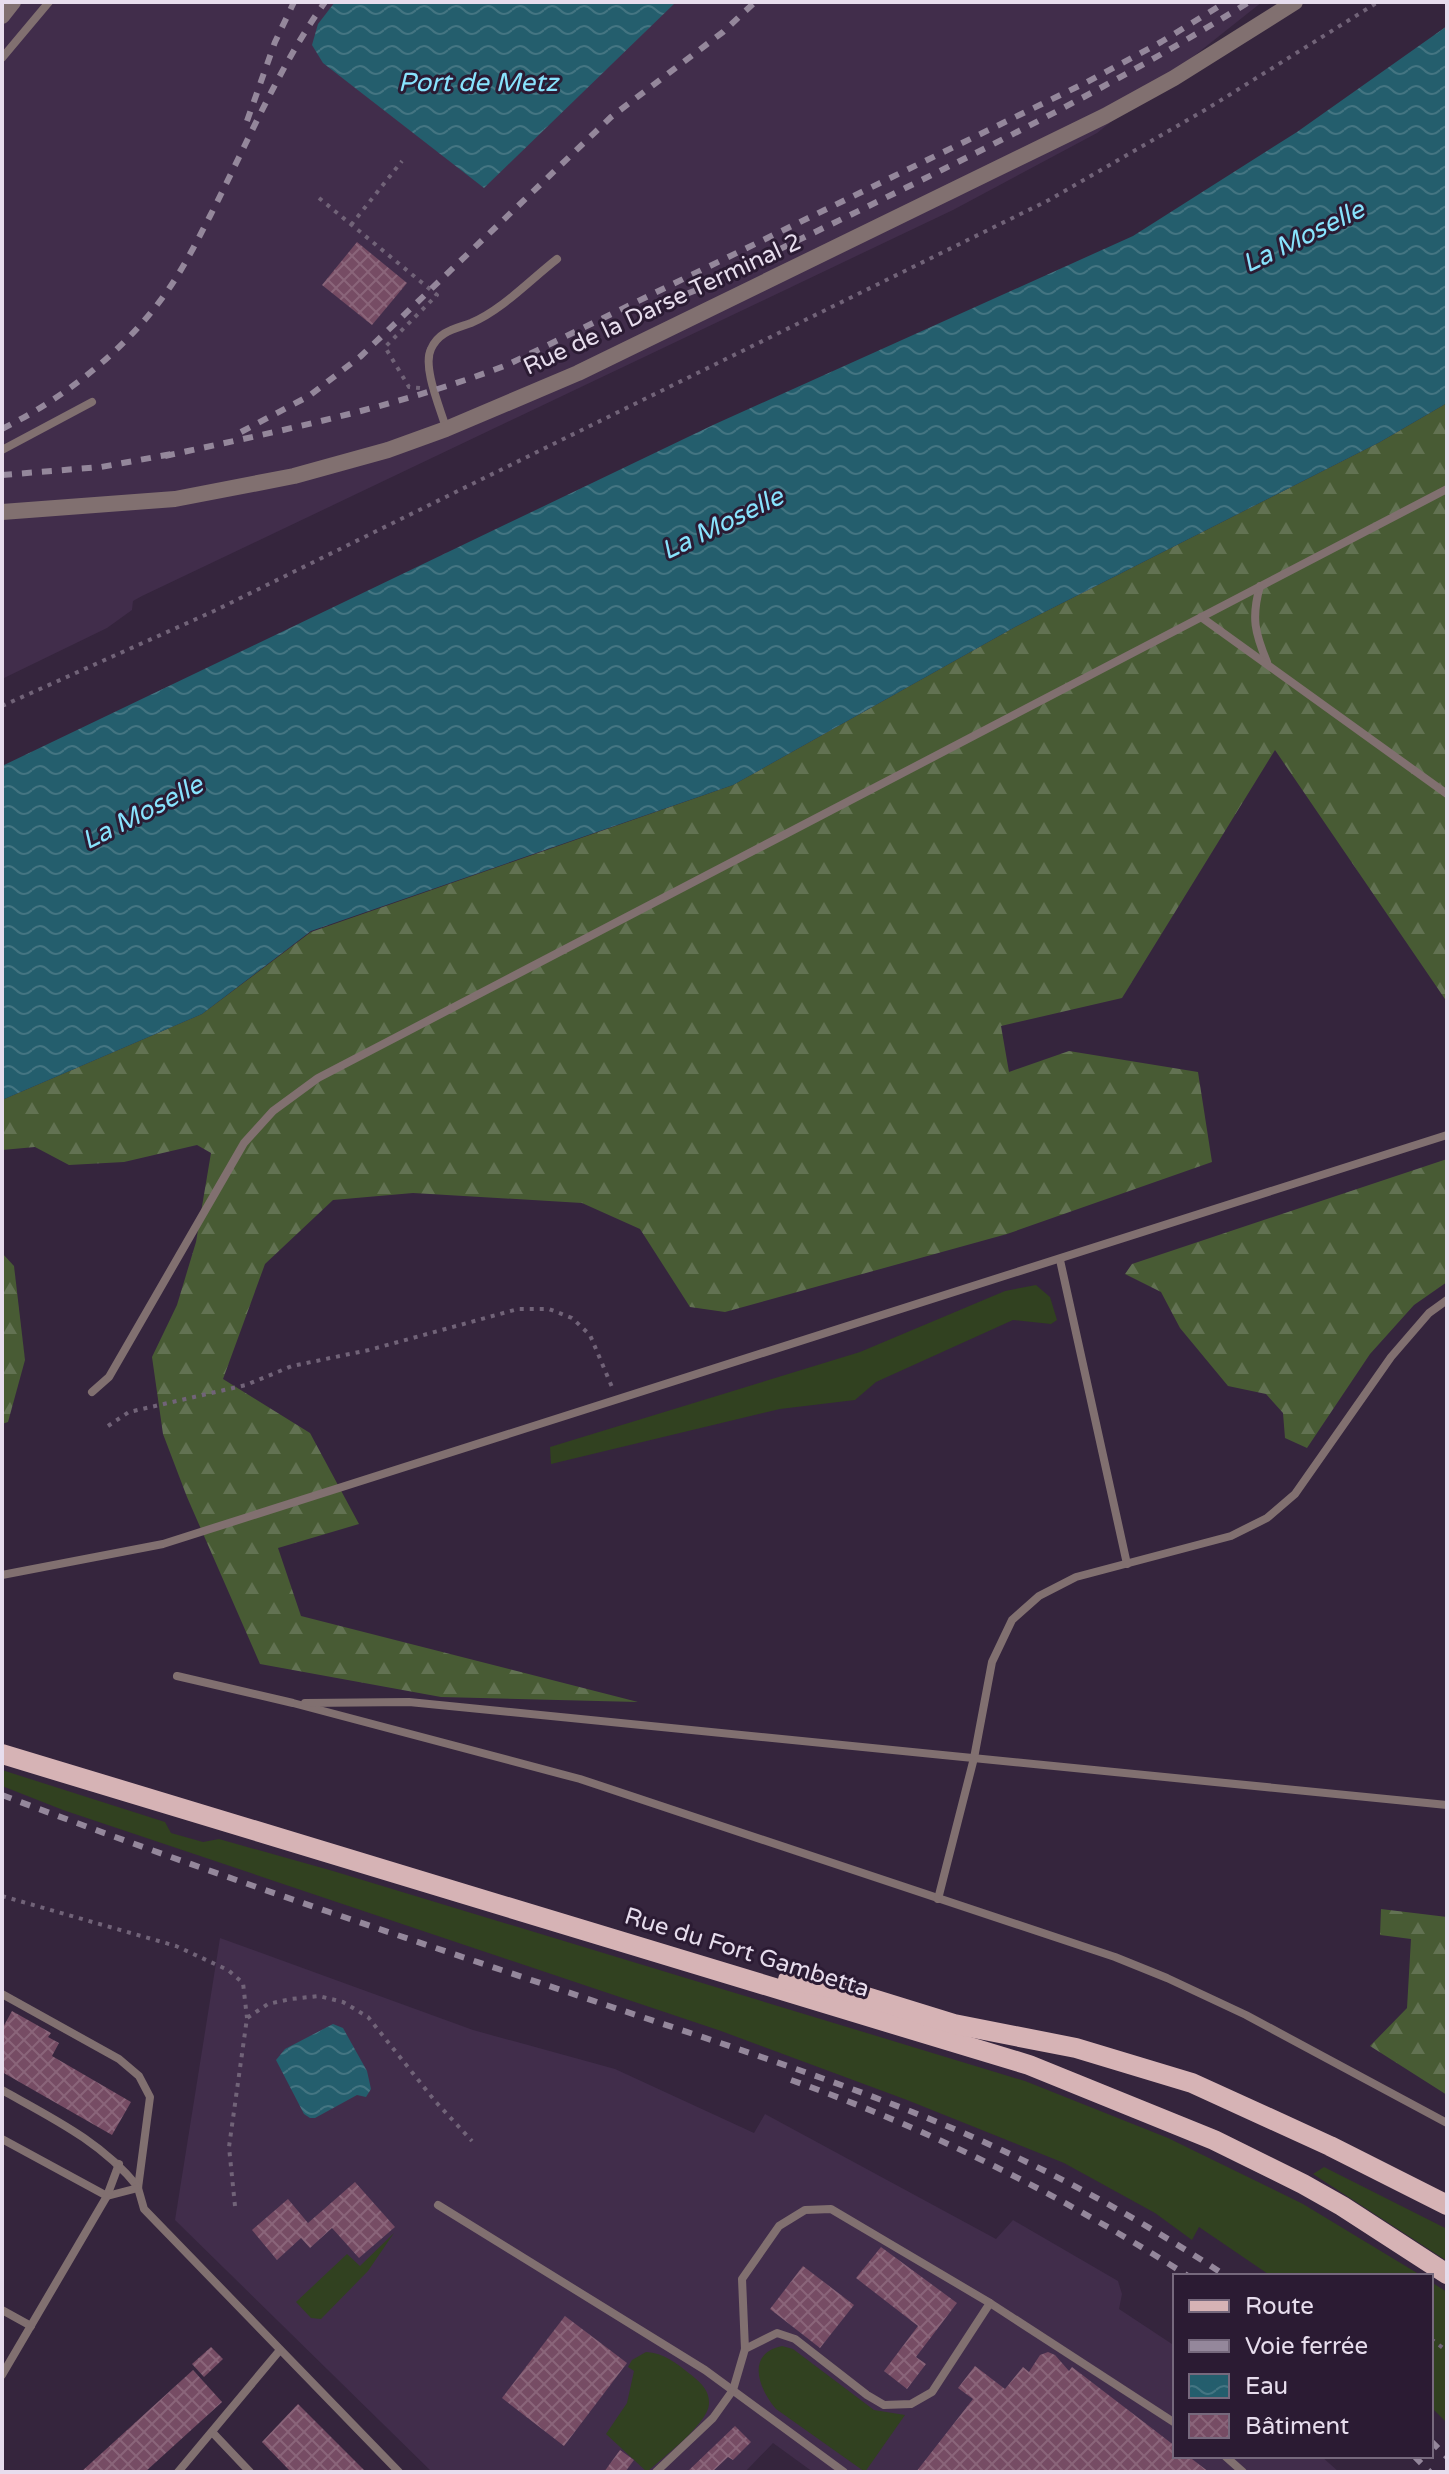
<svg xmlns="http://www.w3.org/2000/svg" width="1449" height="2474" viewBox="0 0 1449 2474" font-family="'Varela Round',sans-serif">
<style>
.built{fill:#412d4b}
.grass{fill:#314120}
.forest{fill:url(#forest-firs)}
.water{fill:url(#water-waves)}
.building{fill:url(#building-cross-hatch)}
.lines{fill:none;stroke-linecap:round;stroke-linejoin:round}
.path{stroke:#716378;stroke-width:4;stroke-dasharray:4 6;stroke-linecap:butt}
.service{stroke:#817070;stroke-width:8}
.minor{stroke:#817070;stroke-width:16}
.primary{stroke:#d6b3b5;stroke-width:20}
.rail{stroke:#94879b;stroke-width:6;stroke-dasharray:10 10;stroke-linecap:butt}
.labels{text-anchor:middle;stroke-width:6;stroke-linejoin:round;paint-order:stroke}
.street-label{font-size:24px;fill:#e7dded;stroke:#2b1b33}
.water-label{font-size:26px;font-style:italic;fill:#88e3fd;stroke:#2b1b33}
</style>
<defs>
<pattern id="forest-firs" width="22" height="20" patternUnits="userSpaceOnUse" patternTransform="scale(2)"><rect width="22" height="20" fill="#485b34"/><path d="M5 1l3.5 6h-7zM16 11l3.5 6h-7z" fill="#627252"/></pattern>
<pattern id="water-waves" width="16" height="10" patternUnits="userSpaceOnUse" patternTransform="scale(2)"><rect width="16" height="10" fill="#245e6d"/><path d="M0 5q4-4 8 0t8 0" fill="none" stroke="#447582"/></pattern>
<pattern id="building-cross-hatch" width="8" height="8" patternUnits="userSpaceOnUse" patternTransform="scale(2)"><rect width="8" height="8" fill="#764c64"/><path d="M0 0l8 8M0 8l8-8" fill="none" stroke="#8a657a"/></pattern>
</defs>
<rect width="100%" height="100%" fill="#35253d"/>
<!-- built -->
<g class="built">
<path d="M2,2H1262L1097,133L953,210L142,596L133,601L132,610L107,628L2,679Z"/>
<path d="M220,1938L473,2030L615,2069L754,2133L765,2114L996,2239L1013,2220L1118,2281L1122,2294L1119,2309L1175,2346V2456H1321L1339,2472H813L773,2443L745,2472H432L175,2220Z"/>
</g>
<!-- grass -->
<g class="grass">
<path d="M1036,1285L1050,1297L1057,1320L1051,1324L1013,1320L876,1382L855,1400L780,1409L551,1464L550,1447L860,1352L1005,1291Z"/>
<path d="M2,1770L165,1822L171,1833L203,1842L219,1839L333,1871L1025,2081L1168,2138L1303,2204L1422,2276H1271L1199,2227L1192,2240L1155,2213L1064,2163L907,2100L721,2031L63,1810L2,1786Z"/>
<path d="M1324,2167L1447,2229V2261L1313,2174Z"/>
<path d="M394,2233L368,2271L321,2319L311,2318L296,2302L347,2254L360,2266Z"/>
<path d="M1431,2282L1447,2292V2423L1431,2407Z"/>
<path d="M782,2346L793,2349L874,2410L905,2415L865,2472L776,2409C759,2389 745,2354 782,2346Z"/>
<path d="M646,2352C664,2353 676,2363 690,2374C699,2381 710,2390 709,2404C708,2424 662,2458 647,2472L606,2434L627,2403L634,2371L628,2367L632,2360Z"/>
</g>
<!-- forest -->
<g class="forest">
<path d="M1447,403V1002L1275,750L1122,998L1001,1026L1009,1072L1069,1051L1198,1072L1212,1162L1007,1234L725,1312L690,1307L640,1229L582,1203L413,1193L333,1200L265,1264L223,1379L310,1433L359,1524L278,1548L301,1616L638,1702L441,1697L260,1664L187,1497L163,1434L152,1357L177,1305L196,1242L211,1153L197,1145L124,1162L69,1165L35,1147L2,1150V1100L202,1014L311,932L733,785L1015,627L1380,442Z"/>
<path d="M1447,1159V1282L1414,1305L1370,1354L1307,1448L1285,1438L1283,1413L1266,1394L1228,1386L1180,1328L1161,1292L1125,1274L1132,1264Z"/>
<path d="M2,1253L14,1266L25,1360L8,1422L2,1424Z"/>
<path d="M1381,1909L1447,1917V2095L1370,2046L1407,2008L1411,1939L1380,1935Z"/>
</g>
<!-- water -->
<g class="water">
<path d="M335,2H676L484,188L323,63L312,45L318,24Z"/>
<path d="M1447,26V403L1380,442L1015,627L733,785L311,931L202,1014L2,1100V766L713,425L1133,236L1297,132Z"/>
<path d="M333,2024L343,2028L367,2071L371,2089L366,2097L357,2095L315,2118H310L304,2114L276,2060L285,2049Z"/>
</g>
<!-- building -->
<g class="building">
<path d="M357,242L407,283L372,325L322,285Z"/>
<path d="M12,2011L51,2033L48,2037L59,2043L52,2056L131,2102L112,2135L2,2072V2029Z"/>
<path d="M355,2182L395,2227L359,2258L332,2228L310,2248L301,2238L277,2260L252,2230L288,2199L308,2223Z"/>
<path d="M881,2247L957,2303L916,2357L926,2364L907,2389L884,2371L918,2326L856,2278Z"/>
<path d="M803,2266L854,2305L820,2348L770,2309Z"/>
<path d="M565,2316L627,2363L564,2446L502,2398Z"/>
<path d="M211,2347L223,2359L204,2377L192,2364Z"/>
<path d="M1048,2352L1055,2355L1069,2371L1072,2367L1175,2446V2456H1188L1209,2472H916L973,2399L958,2388L975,2366L1005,2389L1023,2367L1029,2372L1040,2355Z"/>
<path d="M193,2370L222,2402L145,2472H81Z"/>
<path d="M298,2404L366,2472H291L262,2442Z"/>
<path d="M735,2426L751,2442L733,2460L728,2457L712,2472H687Z"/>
<path d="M620,2450L634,2460L625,2472H604Z"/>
</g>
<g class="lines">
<!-- path -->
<g class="path">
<path d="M319,198L437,295L385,347L409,387L420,388"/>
<path d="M351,225L402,161"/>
<path d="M2,706L214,611L1049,200L1210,107L1378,2"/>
<path d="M108,1426L129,1412L246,1385L292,1366L369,1350L518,1309H549L572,1318L590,1335L612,1387"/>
<path d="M2,1896L176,1946L228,1970L243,1983L247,2018"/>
<path d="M235,2206L229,2147L247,2018L268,2004L291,1999L319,1996L343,2002L368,2017L435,2101L472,2141"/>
<path d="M1431,2339L1447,2351"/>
</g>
<!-- service -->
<g class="service">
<path d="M2,58L49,2"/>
<path d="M446,428C441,410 422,367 431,349C439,331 455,329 471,323C502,310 530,280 557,259"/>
<path d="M2,450L92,402"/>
<path d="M1260,586C1251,618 1255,633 1267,662"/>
<path d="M1201,617L1447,794"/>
<path d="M1060,1260L1127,1564"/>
<path d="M92,1392L109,1377L244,1143L273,1111L318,1078L1447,489"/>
<path d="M2,1575L163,1544L1447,1135"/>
<path d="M177,1676L293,1703L580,1779L1115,1957L1167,1978L1246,2015L1447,2123"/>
<path d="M305,1703L409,1702L1447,1805"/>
<path d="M938,1899L974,1758L992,1662L1012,1620L1039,1596L1076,1577L1231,1536L1267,1518L1295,1494L1391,1357L1429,1313L1447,1300"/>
<path d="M2,1994L119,2059L139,2076L150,2097L138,2188L144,2209L399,2472"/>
<path d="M2,2090C52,2118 102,2142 138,2187"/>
<path d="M2,2139L107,2196L138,2188"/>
<path d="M438,2205L705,2370L844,2472"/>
<path d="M990,2303L1175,2423"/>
<path d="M2,2310L31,2326"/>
<path d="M2,2375L107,2196L119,2164"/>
<path d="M213,2433L250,2472"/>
<path d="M1225,2456L1243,2472"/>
<path d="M178,2472L280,2350"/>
<path d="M656,2472L713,2418L733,2390L745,2349L742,2279L779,2226L805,2210L831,2209L990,2303L932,2392L911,2404L884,2405L867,2395L795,2339L777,2333L745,2349"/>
</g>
<!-- minor -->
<g class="minor">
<path d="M2,16L13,2"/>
<path d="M2,512L175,499L294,476L388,450L446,429L578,373L1105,116L1174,78L1295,2"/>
</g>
<!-- primary -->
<g class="primary">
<path d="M2,1754L1029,2065L1214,2140L1303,2184L1342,2206L1447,2274"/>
<path d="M788,1980L844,1990L954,2024L1076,2048L1192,2083L1330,2146L1447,2205"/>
</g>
<!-- rail -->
<g class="rail">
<path d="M247,121L275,42L294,2"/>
<path d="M651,308L694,291C881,199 1072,112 1249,2"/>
<path d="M2,429C66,397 127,349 168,290C184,267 197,241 210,216C247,144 278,68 325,2"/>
<path d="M241,432L309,396L361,356L611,117L723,32L755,2"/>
<path d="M165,456C280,431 397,407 507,365L1087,82L1161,42L1226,2"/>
<path d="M2,475L101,467L172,454"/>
<path d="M2,1795C202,1871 406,1938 609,2006C726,2045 845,2083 959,2131C1052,2171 1142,2220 1226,2276"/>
<path d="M791,2080C932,2130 1063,2196 1188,2276"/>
<path d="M1431,2441L1447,2457"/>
<path d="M1414,2456L1430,2472"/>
</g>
</g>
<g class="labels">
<!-- street labels -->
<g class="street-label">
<text transform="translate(662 304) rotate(-25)" y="8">Rue de la Darse Terminal 2</text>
<text transform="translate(747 1952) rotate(17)" y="8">Rue du Fort Gambetta</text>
</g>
<!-- water labels -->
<g class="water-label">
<text x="478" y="91">Port de Metz</text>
<text transform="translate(1303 236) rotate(-26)" y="9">La Moselle</text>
<text transform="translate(722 523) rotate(-26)" y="9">La Moselle</text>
<text transform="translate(142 812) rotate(-27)" y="9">La Moselle</text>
</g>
</g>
<!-- border -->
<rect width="1449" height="2474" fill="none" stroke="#e7dded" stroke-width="8"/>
<!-- legend -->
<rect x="1173" y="2274" width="260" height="184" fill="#2b1b33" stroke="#76697d" stroke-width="2"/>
<rect x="1189" y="2300" width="40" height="12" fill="#d6b3b5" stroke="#76697d" stroke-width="2"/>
<text x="1245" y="2314" font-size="24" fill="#e7dded">Route</text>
<rect x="1189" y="2340" width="40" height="12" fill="#94879b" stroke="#76697d" stroke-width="2"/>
<text x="1245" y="2354" font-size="24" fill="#e7dded">Voie ferrée</text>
<rect x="1189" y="2374" width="40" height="24" fill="url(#water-waves)" stroke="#76697d" stroke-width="2"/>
<text x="1245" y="2394" font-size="24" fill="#e7dded">Eau</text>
<rect x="1189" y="2414" width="40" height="24" fill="url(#building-cross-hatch)" stroke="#76697d" stroke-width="2"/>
<text x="1245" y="2434" font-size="24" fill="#e7dded">Bâtiment</text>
</svg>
